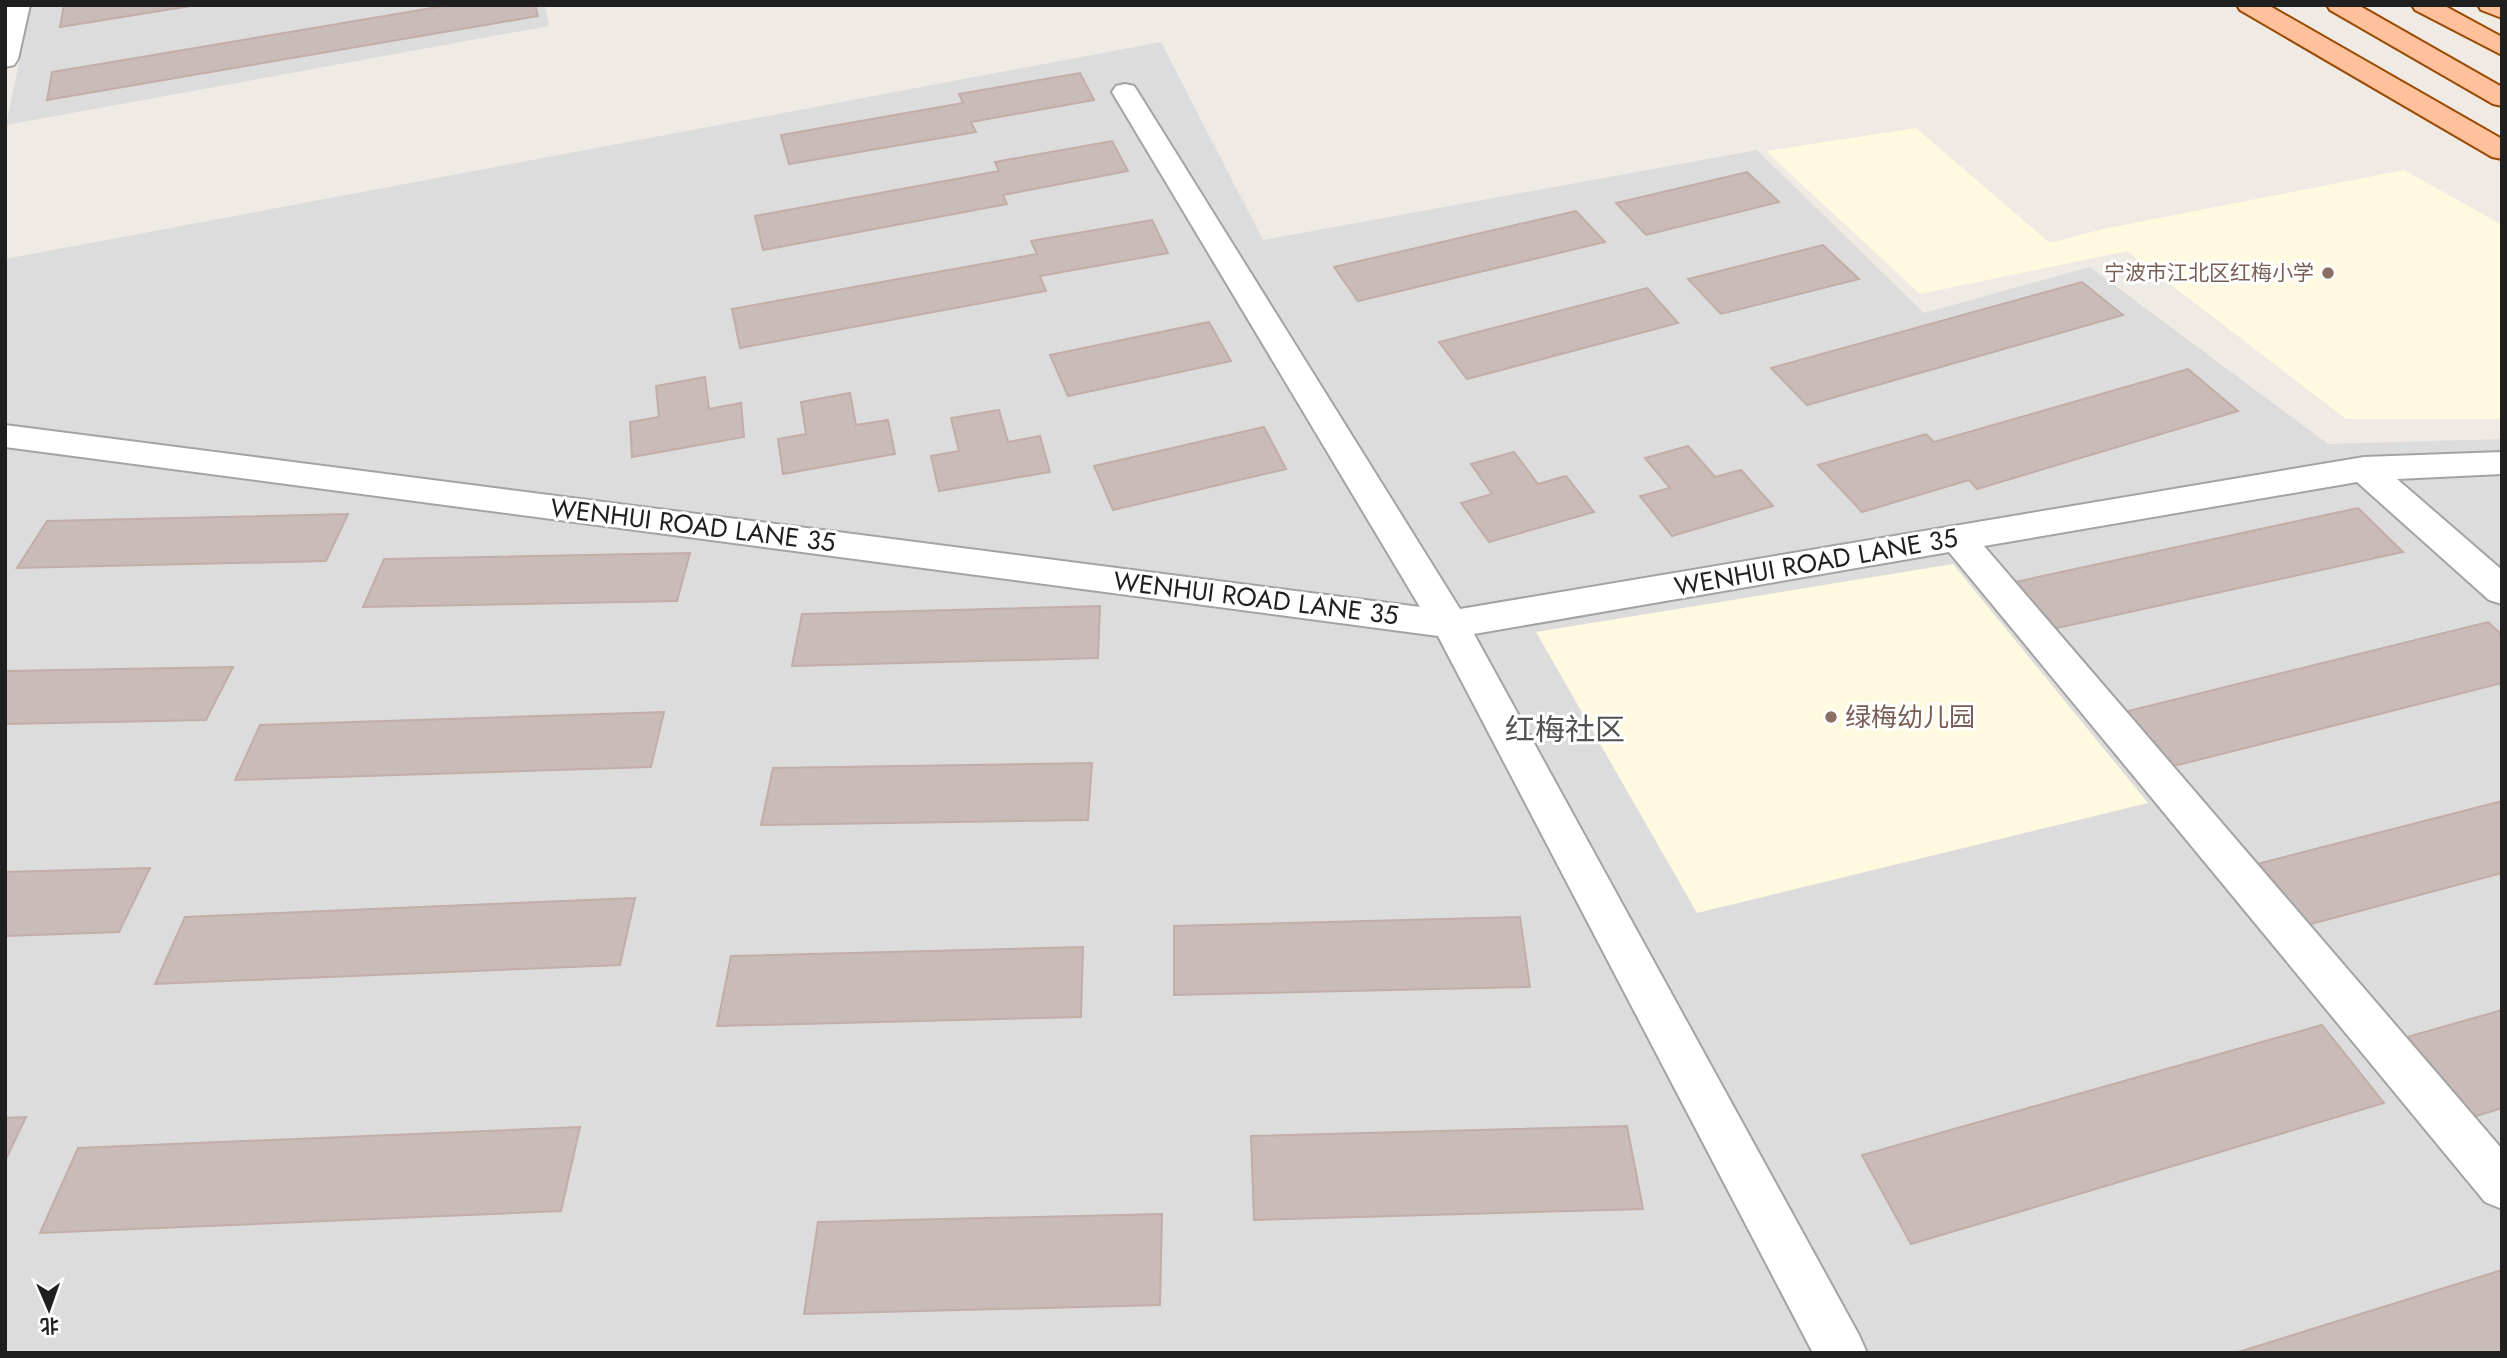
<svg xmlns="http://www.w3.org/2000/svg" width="2507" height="1358" viewBox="0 0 2507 1358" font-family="Jost,'Noto Sans SC',sans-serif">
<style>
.residential{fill:#dddcdc}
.education{fill:#fff9df}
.building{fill:#c8bbb8;stroke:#c2ada7;stroke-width:2}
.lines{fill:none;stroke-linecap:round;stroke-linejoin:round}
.minor-casing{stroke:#a3a3a3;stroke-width:4}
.major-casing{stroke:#9a4a00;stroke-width:4}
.minor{fill:#fff;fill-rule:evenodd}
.major{fill:#ffc19b;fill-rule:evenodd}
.education-dot{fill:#8d6e63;stroke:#fff;stroke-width:2.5}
.labels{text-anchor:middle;stroke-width:6;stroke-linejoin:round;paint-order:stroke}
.far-education-label{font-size:21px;fill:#785e54;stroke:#fff;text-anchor:end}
.street-label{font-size:26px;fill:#1f1f1f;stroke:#fff}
.education-label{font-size:26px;fill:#785e54;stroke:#fff;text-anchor:start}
.quarter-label{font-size:30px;fill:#525252;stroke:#fff}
</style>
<rect width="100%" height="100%" fill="#f0eae5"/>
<!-- residential -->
<g class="residential">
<path d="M31,5H545L549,26L6,125Z"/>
<path d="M1161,42L1263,240L1757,150L1924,313L2090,267L2328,444L2502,439V1353H5V259Z"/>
</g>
<!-- education -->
<g class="education">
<path d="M1916,128L2050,243L2103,229L2404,170L2502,225V419H2346L2127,251L1920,294L1766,151Z"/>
<path d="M1953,564L2148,803L1697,913L1536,632Z"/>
</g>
<!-- building -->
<g class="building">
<path d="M64,5H197L60,27Z"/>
<path d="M450,5H535L538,16L47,100L52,72Z"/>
<path d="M1080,73L1094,100L971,122L976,132L789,164L781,135L963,103L959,94Z"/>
<path d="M1112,141L1128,171L1003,195L1007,204L763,250L755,216L999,171L995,162Z"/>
<path d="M1747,172L1779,202L1646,235L1616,203Z"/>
<path d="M1576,211L1605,242L1358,301L1334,267Z"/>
<path d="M1152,220L1168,253L1040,276L1046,291L740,348L732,309L1037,254L1031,241Z"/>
<path d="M1823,245L1859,279L1721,314L1688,279Z"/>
<path d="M2082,282L2123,315L1807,405L1771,368Z"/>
<path d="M1647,288L1678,323L1467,379L1439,342Z"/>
<path d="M1209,322L1231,361L1068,396L1050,355Z"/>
<path d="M2188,369L2238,411L1977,489L1969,480L1862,512L1818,465L1926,434L1934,442Z"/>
<path d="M705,377L709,409L741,403L744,437L632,457L630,422L659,417L656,386Z"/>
<path d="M850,393L856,425L888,420L895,454L783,474L778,439L806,434L801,402Z"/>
<path d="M999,410L1008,442L1040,436L1050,472L939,491L931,456L959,451L951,418Z"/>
<path d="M1264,427L1286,469L1113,510L1094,466Z"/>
<path d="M1688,446L1715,477L1741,470L1773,506L1672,536L1640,496L1670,488L1645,458Z"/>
<path d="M1514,452L1538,484L1566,476L1594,512L1489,542L1461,503L1492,494L1471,464Z"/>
<path d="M2358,508L2403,552L2053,629L2015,582Z"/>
<path d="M348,514L326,561L17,568L47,521Z"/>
<path d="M690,553L677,601L363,607L384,559Z"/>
<path d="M1100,606L1098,658L792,666L802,614Z"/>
<path d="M2488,622L2502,635V683L2170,767L2124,712Z"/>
<path d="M233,667L206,720L5,724V671Z"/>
<path d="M664,712L651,767L235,780L260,725Z"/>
<path d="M1092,763L1088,820L761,825L773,768Z"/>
<path d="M2502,801V873L2307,925L2257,864Z"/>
<path d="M150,868L119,932L5,936V872Z"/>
<path d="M635,898L620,965L155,984L185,917Z"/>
<path d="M1520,917L1530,987L1174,995V926Z"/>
<path d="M1083,947L1081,1017L717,1026L731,956Z"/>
<path d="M2502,1010V1108L2473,1117L2407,1037Z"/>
<path d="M2322,1025L2384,1103L1911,1244L1862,1155Z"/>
<path d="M26,1117L5,1161V1118Z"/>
<path d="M1627,1126L1643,1209L1254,1220L1251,1136Z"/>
<path d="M580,1127L561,1211L40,1233L78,1148Z"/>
<path d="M1162,1214L1160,1305L804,1314L818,1222Z"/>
<path d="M2502,1270V1353H2235Z"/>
</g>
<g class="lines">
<defs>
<g id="minor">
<path d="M30,5L18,59L14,65L5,67V5Z"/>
<path d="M1125,84L1134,86L1138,92L1460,609L2364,457L2502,452V474L2397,479L2502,570V604L2489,600L2357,482L1984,546L2502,1149V1209L2485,1202L1949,552L1474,634L1859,1335L1867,1353H1813L1438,636L5,447V425L1420,607L1112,92L1116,86Z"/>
</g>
<g id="major">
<path d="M2237,5H2268L2502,139V159L2492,157L2240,10Z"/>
<path d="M2327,5H2358L2502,87V106L2493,104L2330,10Z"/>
<path d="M2412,5H2443L2502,37V55L2415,10Z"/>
<path d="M2478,5H2502V18L2481,10Z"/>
</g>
</defs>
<!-- minor casing -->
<use href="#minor" class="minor-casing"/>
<!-- major casing -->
<use href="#major" class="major-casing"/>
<!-- minor -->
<use href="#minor" class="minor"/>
<!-- major -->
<use href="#major" class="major"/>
</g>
<!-- markers -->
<g class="education-dot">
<circle cx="2328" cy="273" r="7"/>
<circle cx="1831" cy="717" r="7"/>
</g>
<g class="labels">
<!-- far-education labels -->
<g class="far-education-label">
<text x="2314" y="280">宁波市江北区红梅小学</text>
</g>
<!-- street labels -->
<g class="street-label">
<text transform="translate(693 525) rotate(7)" y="9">WENHUI ROAD LANE 35</text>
<text transform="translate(1816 562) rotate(-10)" y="9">WENHUI ROAD LANE 35</text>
<text transform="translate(1256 598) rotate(7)" y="9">WENHUI ROAD LANE 35</text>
</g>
<!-- education labels -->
<g class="education-label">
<text x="1845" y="726">绿梅幼儿园</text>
</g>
<!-- quarter labels -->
<g class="quarter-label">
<text x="1565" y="740">红梅社区</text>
</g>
</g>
<!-- border -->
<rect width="2507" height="1358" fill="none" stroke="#1f1f1f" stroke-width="14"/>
<!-- north arrow -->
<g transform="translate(49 1309) rotate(178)" stroke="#ffffff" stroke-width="5" paint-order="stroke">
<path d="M0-5L12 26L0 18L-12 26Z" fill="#1f1f1f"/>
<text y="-10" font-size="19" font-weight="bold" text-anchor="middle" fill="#1f1f1f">北</text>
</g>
</svg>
